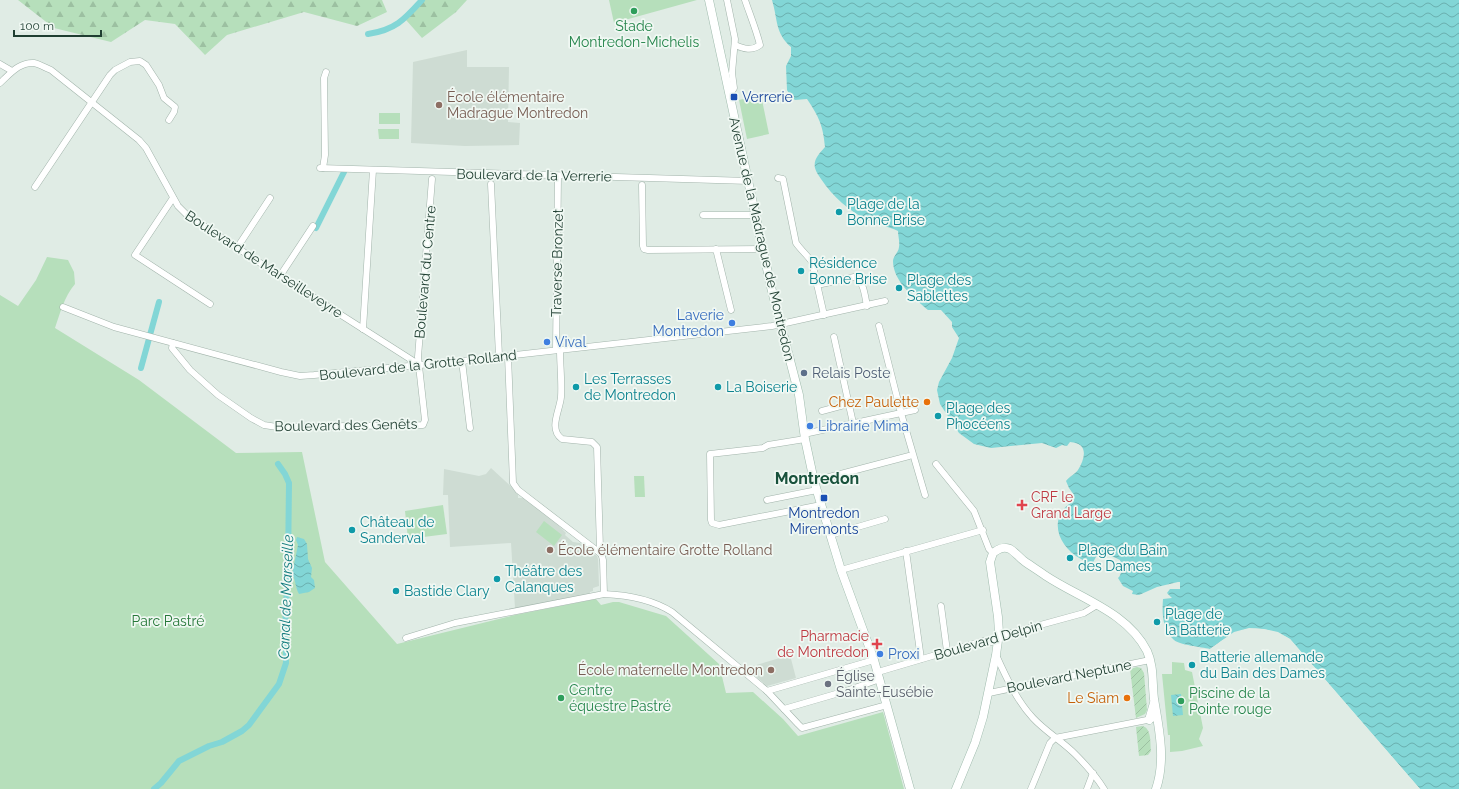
<svg xmlns="http://www.w3.org/2000/svg" width="1459" height="789" viewBox="0 0 1459 789" font-family="Raleway,sans-serif">
<style>
.built{fill:#cedcd3}
.forest{fill:url(#forest-firs)}
.park{fill:#b6dfbb}
.garden{fill:url(#garden-furrows)}
.water{fill:url(#water-waves)}
.pier{fill:#e0ece5}
.lines{fill:none;stroke-linecap:round;stroke-linejoin:round}
.canal{stroke:#82d6d6;stroke-width:6}
.street-casing{stroke:#a2b4ab;stroke-width:7}
.secondary-casing{stroke:#a0bcae;stroke-width:9}
.street{stroke:#fff;stroke-width:6}
.secondary{stroke:#fff;stroke-width:8}
.leisure-dot{fill:#2e9e5b;stroke:#f0f8f3;stroke-width:1.5}
.transit-dot{fill:#1a4fb4;stroke:#f0f8f3;stroke-width:1.5}
.education-dot{fill:#8d6e63;stroke:#f0f8f3;stroke-width:1.5}
.culture-dot{fill:#0f9aa8;stroke:#f0f8f3;stroke-width:1.5}
.shop-dot{fill:#3f7fe0;stroke:#f0f8f3;stroke-width:1.5}
.service-dot{fill:#5c6f8a;stroke:#f0f8f3;stroke-width:1.5}
.food-dot{fill:#e8710a;stroke:#f0f8f3;stroke-width:1.5}
.health-dot{fill:#e0444e;stroke:#f0f8f3;stroke-width:1.5}
.worship-dot{fill:#6b7280;stroke:#f0f8f3;stroke-width:1.5}
.labels{text-anchor:middle;stroke-width:3.5;stroke-linejoin:round;paint-order:stroke}
.leisure-label{font-size:14px;fill:#27864d;stroke:#f0f8f3;text-anchor:start}
.education-label{font-size:14px;fill:#785e54;stroke:#f0f8f3;text-anchor:start}
.transit-label{font-size:14px;fill:#164399;stroke:#f0f8f3;text-anchor:start}
.street-label{font-size:14px;fill:#1f3e31;stroke:#f0f8f3}
.culture-label{font-size:14px;fill:#0d838f;stroke:#f0f8f3;text-anchor:start}
.shop-label{font-size:14px;fill:#366cbe;stroke:#f0f8f3;text-anchor:start}
.service-label{font-size:14px;fill:#4e5e75;stroke:#f0f8f3;text-anchor:start}
.food-label{font-size:14px;fill:#c56008;stroke:#f0f8f3;text-anchor:end}
.health-label{font-size:14px;fill:#be3a42;stroke:#f0f8f3;text-anchor:start}
.park-label{font-size:14px;fill:#267839;stroke:#f0f8f3}
.worship-label{font-size:14px;fill:#5b616d;stroke:#f0f8f3;text-anchor:start}
.water-label{font-size:15px;font-style:italic;fill:#147d7f;stroke:#f0f8f3}
.quarter-label{font-size:16px;font-weight:bold;fill:#19523c;stroke:#f0f8f3}
</style>
<defs>
<pattern id="forest-firs" width="22" height="20" patternUnits="userSpaceOnUse"><rect width="22" height="20" fill="#b6dfbb"/><path d="M5 1l3.5 6h-7zM16 11l3.5 6h-7z" fill="#9cc0a1"/></pattern>
<pattern id="garden-furrows" width="10" height="10" patternUnits="userSpaceOnUse"><rect width="10" height="10" fill="#b6dfbb"/><path d="M-1 1l2-2M0 10L10 0M9 11l2-2" fill="none" stroke="#9cc0a1"/></pattern>
<pattern id="water-waves" width="16" height="10" patternUnits="userSpaceOnUse"><rect width="16" height="10" fill="#82d6d6"/><path d="M0 5q4-4 8 0t8 0" fill="none" stroke="#6aafae"/></pattern>
</defs>
<rect width="100%" height="100%" fill="#e0ece5"/>
<!-- built -->
<g class="built">
<path d="M467,50V67H509L508,122L520,123L519,145L465,146L411,143L413,62Z"/>
<path d="M491,468L518,493V498H523L558,525L566,533L565,535L573,542L580,543L597,556L598,559L599,586L593,588V591L590,592V594L515,608L511,543L450,547L448,495H443L444,469L479,476L486,474Z"/>
<path d="M790,655L796,678L767,686L746,668Z"/>
</g>
<!-- forest -->
<g class="forest">
<path d="M18,0H382L387,12L357,26L304,12L227,35L205,55L175,24L145,20L111,42L54,28Z"/>
<path d="M424,0H467L456,12L422,38L406,20Z"/>
</g>
<!-- park -->
<g class="park">
<path d="M609,0H697L614,23Z"/>
<path d="M761,95L769,134L747,139L739,100Z"/>
<rect x="379" y="113" width="21" height="11"/>
<path d="M378,129H399V139H379Z"/>
<path d="M47,257L68,260L74,272L75,284C64,297 60,313 55,328L139,380L236,453L302,452L325,562L397,644L515,615L596,599L601,605L613,602H619L666,616L719,664L726,693L753,692L783,719L798,736L883,712L904,789H0V295L18,306L36,280Z"/>
<path d="M634,476H644L645,497H635Z"/>
<path d="M443,505L447,534L408,539L405,511Z"/>
<path d="M544,521L562,535L554,546L536,532Z"/>
<path d="M1172,662L1184,663L1185,670L1192,672L1203,728L1199,739L1203,746L1182,751L1170,752V735H1168L1162,674H1172Z"/>
</g>
<!-- garden -->
<g class="garden">
<path d="M1137,667L1141,668L1144,673L1147,710L1145,714L1136,718L1130,669Z"/>
<path d="M1142,726C1152,728 1150,743 1151,751L1148,755L1139,756L1136,727Z"/>
</g>
<!-- water -->
<g class="water">
<path d="M772,0H1459V789H1420L1290,639C1256,621 1239,627 1210,649C1201,647 1180,645 1174,640C1162,629 1162,613 1163,599L1172,598L1167,593L1170,589H1180V582H1178L1157,587L1139,595L1132,594L1133,591L1123,586L1118,578C1123,573 1121,566 1120,560C1111,555 1105,554 1096,557L1092,564C1088,564 1085,561 1081,559C1058,547 1047,518 1072,502L1074,495L1069,488L1066,481C1070,476 1075,474 1078,470C1086,457 1088,443 1070,442L1067,446L1062,445L1056,448L1042,443L991,448L974,444L959,433L940,404L937,390L939,382L952,358L959,338L952,327V322L941,310H928C914,298 893,281 893,261C893,256 899,252 899,247C900,242 898,236 898,231C888,226 878,225 869,221C849,211 833,197 821,179C819,176 816,172 815,168C813,159 820,153 825,147C823,125 819,117 807,99L795,100L791,97L787,90L786,66L791,56V47C775,33 778,20 772,0Z"/>
<path d="M297,537L304,539L307,544L308,559L312,568L311,577L314,580L315,588L309,592L299,594C295,587 296,580 292,574L298,545L296,540Z"/>
<path d="M1181,694L1183,715L1173,716L1171,695Z"/>
</g>
<!-- pier -->
<path class="pier" d="M1249,628L1264,629L1278,632L1290,639L1420,789H1417L1289,640L1277,634L1264,631L1249,630L1235,634L1210,651V649L1234,632Z"/>
<g class="lines">
<!-- canal -->
<g class="canal">
<path d="M368,34C395,30 404,20 422,0"/>
<path d="M316,228L344,172"/>
<path d="M141,368L159,302"/>
<path d="M154,789L161,783L179,761L209,746L222,742L242,731L249,725L279,684L286,663V654L285,629L288,567L289,483L285,474L278,464"/>
</g>
<defs>
<g id="street">
<path d="M727,0L735,39L732,73L734,88L732,91L729,92"/>
<path d="M735,45C744,49 752,51 760,45C756,29 750,15 745,0"/>
<path d="M0,64L12,71"/>
<path d="M0,83C10,74 19,62 34,63C39,64 46,68 51,70L139,140L146,148L178,206L186,214L280,276L418,364"/>
<path d="M320,168L749,181"/>
<path d="M323,168L325,155L324,78L326,72"/>
<path d="M778,178L783,179L796,243C801,250 807,255 812,262L824,315"/>
<path d="M491,184L499,356"/>
<path d="M642,185L643,246L644,249L648,250L763,249"/>
<path d="M35,187L110,75L115,70L130,62L140,61L146,65L159,85L164,98L175,107L174,112L169,120"/>
<path d="M173,198L135,255L210,304"/>
<path d="M703,215H756"/>
<path d="M237,248L270,198"/>
<path d="M716,249L731,310"/>
<path d="M280,276L313,226"/>
<path d="M817,285L854,277C864,280 865,297 867,306"/>
<path d="M63,307L114,327L281,372L300,376L314,375L462,361L772,326L885,301"/>
<path d="M879,326L901,413L925,495"/>
<path d="M363,329L373,170"/>
<path d="M834,337L853,423"/>
<path d="M173,343L172,348L190,370L218,395L251,418L264,425L277,427L423,425L425,420L418,357L432,179"/>
<path d="M556,350L558,176"/>
<path d="M560,350C560,365 562,382 561,397C560,410 548,429 562,439L592,442L597,447L600,549L603,560L604,594"/>
<path d="M508,356L513,483L518,490L600,553"/>
<path d="M462,361L470,428"/>
<path d="M822,411L848,404"/>
<path d="M804,434L915,410"/>
<path d="M805,439L768,445L763,448L710,454L711,520L712,523L719,525L821,505"/>
<path d="M936,464L974,511L989,549L993,553"/>
<path d="M814,481L909,456"/>
<path d="M767,500L817,490"/>
<path d="M830,535L885,519"/>
<path d="M906,551L921,659"/>
<path d="M841,570L983,530"/>
<path d="M941,606L947,651"/>
<path d="M406,638L455,623L604,594C627,595 653,600 672,612L767,691L798,724L802,728L887,705"/>
<path d="M996,655C1006,677 1017,701 1033,718C1046,732 1062,741 1075,754C1086,765 1096,776 1104,789"/>
<path d="M878,672L983,641L992,642L1004,635L1084,613L1097,605"/>
<path d="M767,691L874,660"/>
<path d="M989,693L1150,660"/>
<path d="M784,709L846,691L880,679"/>
<path d="M1031,789L1050,743L1055,738L1152,719"/>
<path d="M1087,789L1093,773"/>
</g>
<g id="secondary">
<path d="M709,0L771,287L799,395L805,439L814,481L841,570L874,660L910,789"/>
<path d="M1149,720L1154,703"/>
<path d="M956,789L975,743L983,717L996,655L999,633L998,617L990,562L993,553C998,549 1003,546 1010,549C1015,552 1019,557 1024,561C1031,566 1039,571 1046,576C1081,599 1127,612 1147,651C1154,666 1152,683 1154,699C1159,728 1166,760 1156,789"/>
</g>
</defs>
<!-- street casing -->
<use href="#street" class="street-casing"/>
<!-- secondary casing -->
<use href="#secondary" class="secondary-casing"/>
<!-- street -->
<use href="#street" class="street"/>
<!-- secondary -->
<use href="#secondary" class="secondary"/>
</g>
<!-- markers -->
<g class="leisure-dot">
<circle cx="634" cy="11" r="4"/>
<circle cx="561" cy="698" r="4"/>
<circle cx="1181" cy="701" r="4"/>
</g>
<g class="transit-dot">
<rect x="730" y="93" width="8" height="8" rx="2"/>
<rect x="820" y="494" width="8" height="8" rx="2"/>
</g>
<g class="education-dot">
<circle cx="439" cy="105" r="4"/>
<circle cx="550" cy="550" r="4"/>
<circle cx="771" cy="670" r="4"/>
</g>
<g class="culture-dot">
<circle cx="839" cy="212" r="4"/>
<circle cx="801" cy="271" r="4"/>
<circle cx="899" cy="288" r="4"/>
<circle cx="576" cy="387" r="4"/>
<circle cx="718" cy="387" r="4"/>
<circle cx="938" cy="416" r="4"/>
<circle cx="352" cy="530" r="4"/>
<circle cx="1070" cy="558" r="4"/>
<circle cx="497" cy="579" r="4"/>
<circle cx="396" cy="591" r="4"/>
<circle cx="1157" cy="622" r="4"/>
<circle cx="1192" cy="665" r="4"/>
</g>
<g class="shop-dot">
<circle cx="732" cy="323" r="4"/>
<circle cx="547" cy="342" r="4"/>
<circle cx="810" cy="426" r="4"/>
<circle cx="880" cy="654" r="4"/>
</g>
<circle class="service-dot" cx="804" cy="373" r="4"/>
<g class="food-dot">
<circle cx="927" cy="402" r="4"/>
<circle cx="1127" cy="698" r="4"/>
</g>
<g class="health-dot">
<path d="M1020 499h4v4h4v4h-4v4h-4v-4h-4v-4h4z"/>
<path d="M875 638h4v4h4v4h-4v4h-4v-4h-4v-4h4z"/>
</g>
<circle class="worship-dot" cx="828" cy="684" r="4"/>
<g class="labels">
<!-- leisure labels -->
<g class="leisure-label">
<text x="634" y="31" text-anchor="middle">Stade<tspan x="634" dy="16">Montredon-Michelis</tspan></text>
<text x="569" y="695">Centre<tspan x="569" dy="16">équestre Pastré</tspan></text>
<text x="1189" y="698">Piscine de la<tspan x="1189" dy="16">Pointe rouge</tspan></text>
</g>
<!-- education labels -->
<g class="education-label">
<text x="447" y="102">École élémentaire<tspan x="447" dy="16">Madrague Montredon</tspan></text>
<text x="558" y="555">École élémentaire Grotte Rolland</text>
<text x="763" y="675" text-anchor="end">École maternelle Montredon</text>
</g>
<!-- transit labels -->
<g class="transit-label">
<text x="742" y="102">Verrerie</text>
<text x="824" y="518" text-anchor="middle">Montredon<tspan x="824" dy="16">Miremonts</tspan></text>
</g>
<!-- street labels -->
<g class="street-label">
<text transform="translate(534 175) rotate(1)" y="5">Boulevard de la Verrerie</text>
<text transform="translate(762 239) rotate(77)" y="5">Avenue de la Madrague de Montredon</text>
<text transform="translate(557 263) rotate(-89)" y="5">Traverse Bronzet</text>
<text transform="translate(264 264) rotate(33)" y="5">Boulevard de Marseilleveyre</text>
<text transform="translate(425 272) rotate(-85)" y="5">Boulevard du Centre</text>
<text transform="translate(418 365) rotate(-6)" y="5">Boulevard de la Grotte Rolland</text>
<text transform="translate(346 425) rotate(-1)" y="5">Boulevard des Genêts</text>
<text transform="translate(988 640) rotate(-16)" y="5">Boulevard Delpin</text>
<text transform="translate(1069 676) rotate(-11)" y="5">Boulevard Neptune</text>
</g>
<!-- culture labels -->
<g class="culture-label">
<text x="847" y="209">Plage de la<tspan x="847" dy="16">Bonne Brise</tspan></text>
<text x="809" y="268">Résidence<tspan x="809" dy="16">Bonne Brise</tspan></text>
<text x="907" y="285">Plage des<tspan x="907" dy="16">Sablettes</tspan></text>
<text x="584" y="384">Les Terrasses<tspan x="584" dy="16">de Montredon</tspan></text>
<text x="726" y="392">La Boiserie</text>
<text x="946" y="413">Plage des<tspan x="946" dy="16">Phocéens</tspan></text>
<text x="360" y="527">Château de<tspan x="360" dy="16">Sanderval</tspan></text>
<text x="1078" y="555">Plage du Bain<tspan x="1078" dy="16">des Dames</tspan></text>
<text x="505" y="576">Théâtre des<tspan x="505" dy="16">Calanques</tspan></text>
<text x="404" y="596">Bastide Clary</text>
<text x="1165" y="619">Plage de<tspan x="1165" dy="16">la Batterie</tspan></text>
<text x="1200" y="662">Batterie allemande<tspan x="1200" dy="16">du Bain des Dames</tspan></text>
</g>
<!-- shop labels -->
<g class="shop-label">
<text x="724" y="320" text-anchor="end">Laverie<tspan x="724" dy="16">Montredon</tspan></text>
<text x="555" y="347">Vival</text>
<text x="818" y="431">Librairie Mima</text>
<text x="888" y="659">Proxi</text>
</g>
<!-- service labels -->
<g class="service-label">
<text x="812" y="378">Relais Poste</text>
</g>
<!-- food labels -->
<g class="food-label">
<text x="919" y="407">Chez Paulette</text>
<text x="1119" y="703">Le Siam</text>
</g>
<!-- health labels -->
<g class="health-label">
<text x="1031" y="502">CRF le<tspan x="1031" dy="16">Grand Large</tspan></text>
<text x="869" y="641" text-anchor="end">Pharmacie<tspan x="869" dy="16">de Montredon</tspan></text>
</g>
<!-- park labels -->
<g class="park-label">
<text x="168" y="626">Parc Pastré</text>
</g>
<!-- worship labels -->
<g class="worship-label">
<text x="836" y="681">Église<tspan x="836" dy="16">Sainte-Eusébie</tspan></text>
</g>
<!-- water labels -->
<g class="water-label">
<text transform="translate(286 597) rotate(-88)" y="5">Canal de Marseille</text>
</g>
<!-- quarter labels -->
<g class="quarter-label">
<text x="817" y="484">Montredon</text>
</g>
</g>
<!-- scale -->
<path d="M14 30v6h87v-6" fill="none" stroke="#1f3e31" stroke-width="2"/>
<text x="20" y="30" font-size="12" fill="#1f3e31" stroke="#f0f8f3" stroke-width="3" paint-order="stroke">100 m</text>
</svg>
